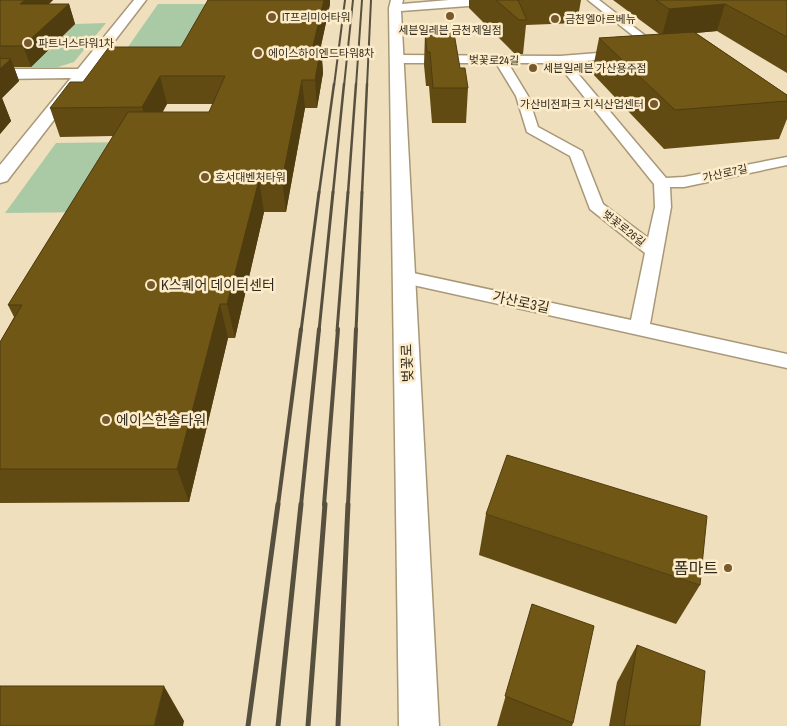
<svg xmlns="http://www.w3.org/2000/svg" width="787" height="726" viewBox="0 0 787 726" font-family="'Archivo Narrow','Noto Sans KR',sans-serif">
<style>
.green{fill:#aacaa6}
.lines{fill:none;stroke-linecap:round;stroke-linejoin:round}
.minor-casing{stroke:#a89878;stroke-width:3}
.tertiary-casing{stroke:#a89878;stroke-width:3}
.minor{fill:#fff;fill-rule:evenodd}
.tertiary{fill:#fff;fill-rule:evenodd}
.rail-far4{stroke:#58503f;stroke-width:2}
.rail-far3{stroke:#58503f;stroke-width:2.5}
.rail-far2{stroke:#58503f;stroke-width:3}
.rail-far1{stroke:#58503f;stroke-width:4}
.rail{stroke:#58503f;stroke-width:5}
.wall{fill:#614b13;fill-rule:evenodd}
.shaded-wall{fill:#4f3d0f}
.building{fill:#715716;stroke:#4f3d0f}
.poi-dot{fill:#78592e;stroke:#fdecca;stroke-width:2}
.labels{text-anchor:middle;stroke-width:5;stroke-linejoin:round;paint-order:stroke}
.far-poi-label{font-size:11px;fill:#322c1f;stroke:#fdecca;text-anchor:start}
.far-street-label{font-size:11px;fill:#322c1f;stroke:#fdecca}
.poi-label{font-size:14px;fill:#322c1f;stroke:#fdecca;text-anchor:start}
.street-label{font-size:14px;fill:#322c1f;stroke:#fdecca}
.near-poi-label{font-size:16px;fill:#322c1f;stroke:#fdecca;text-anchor:end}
</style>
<rect width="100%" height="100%" fill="#f0dfbd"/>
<!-- green -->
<g class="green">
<path d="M158,4H224L190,66L114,67Z"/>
<path d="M106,23L74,62L58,67H0V52L49,51L75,24Z"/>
<path d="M136,142L98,212L5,213L56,143Z"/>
</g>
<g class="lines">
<defs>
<g id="minor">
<path d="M588,0H599L665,51L659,54L655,53Z"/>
<path d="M624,51L628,52L630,54L628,56L569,63L666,178L684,177L787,157V165L684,187H670L671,207L650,324L787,354V368L404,283L397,281L395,277L397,273L404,271L631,320L645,253L590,209L570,156L527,132L516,96L496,63H397L391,59L397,55L560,56ZM508,63H557L654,184L655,207L648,238L603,204L582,151L538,127L528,96Z"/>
</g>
<g id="tertiary">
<path d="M134,0H146L7,181L0,183V165L71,78L0,79V69H78Z"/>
<path d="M391,0H403L402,4L449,0H501L495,4L401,11L439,726H399L389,8Z"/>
</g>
</defs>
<!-- minor casing -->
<use href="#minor" class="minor-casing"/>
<!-- tertiary casing -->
<use href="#tertiary" class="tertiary-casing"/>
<!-- minor -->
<use href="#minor" class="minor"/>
<!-- tertiary -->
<use href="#tertiary" class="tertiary"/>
<!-- rail-far4 -->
<g class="rail-far4">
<path d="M334,86L345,0"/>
<path d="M344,86L353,0"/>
<path d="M356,86L362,0"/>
<path d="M367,86L371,0"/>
</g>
<!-- rail-far3 -->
<g class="rail-far3">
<path d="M319,193L334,84"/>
<path d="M333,193L344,84"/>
<path d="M348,193L356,84"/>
<path d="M362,193L367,84"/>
</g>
<!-- rail-far2 -->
<g class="rail-far2">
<path d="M301,331L319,192"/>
<path d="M319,331L333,192"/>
<path d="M337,331L348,192"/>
<path d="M356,331L362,192"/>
</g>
<!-- rail-far1 -->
<g class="rail-far1">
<path d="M278,505L301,329"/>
<path d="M301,505L319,329"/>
<path d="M324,505L338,329"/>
<path d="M348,505L356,329"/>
</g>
<!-- rail -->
<g class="rail">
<path d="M248,726L278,504"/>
<path d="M278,726L301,504"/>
<path d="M308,726L325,504"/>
<path d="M338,726L348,504"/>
</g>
</g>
<!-- wall -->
<g class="wall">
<path d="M0,0H53L49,4H69L75,24L31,67H14L19,81L2,98L11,121L0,134Z"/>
<path d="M208,0H330V4L321,46L323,73L317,108H305L286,212H264L235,338H228L189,502L0,503V342L14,317L8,305L113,136L60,137L50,108L83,82L181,47ZM167,104H213L209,112H162Z"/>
<path d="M469,0H581L577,23L526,25L523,54H515L469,8Z"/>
<path d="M613,0H787V73L717,31L696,33L787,95V119L779,139L664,149L592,73L599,38L659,34Z"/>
<path d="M425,33L460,68L468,88L466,123H432L429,86H426L424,65Z"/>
<path d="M486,514L700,585L676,624L479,555Z"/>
<path d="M532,604L573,723L572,726H497Z"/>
<path d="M637,645L700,726H609L617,682Z"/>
</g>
<!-- shaded-wall -->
<g class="shaded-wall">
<path d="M25,0H53L27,24L20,4Z"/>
<path d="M324,0H330V4L315,73L313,46Z"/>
<path d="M69,4L75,24L31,67L23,46Z"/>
<path d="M725,4L717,31L662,36L669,9Z"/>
<path d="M321,46L323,73L317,108L315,80Z"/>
<path d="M11,59L19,81L2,98L11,121L0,134V69Z"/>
<path d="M160,76L167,104L150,136L142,107Z"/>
<path d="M302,80L305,108L286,212L282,180Z"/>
<path d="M259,180L264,212L235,338L227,304Z"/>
<path d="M220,304L228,338L189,502L177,469Z"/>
<path d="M164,686L184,721L183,726H154Z"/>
</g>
<!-- building -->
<g class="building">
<path d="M0,0H25L20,4H69L23,46H0Z"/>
<path d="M208,0H324L313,46H321L315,80H302L282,180H259L227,304H220L177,469H0V342L22,305H8L128,112H209L225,76H160L142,107L50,108L70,82H83L109,47H181Z"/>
<path d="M496,0H518L527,20H519Z"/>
<path d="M656,0H787V37L725,4L669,9Z"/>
<path d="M694,32L787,95V101L675,110L599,38Z"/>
<path d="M425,33H454L460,68H465L468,88H433L430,52H427Z"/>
<path d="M0,58L11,59L0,69Z"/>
<path d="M507,455L707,516L700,585L486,514Z"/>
<path d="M532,604L594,626L573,723L505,696Z"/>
<path d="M637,645L705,671L700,726H624Z"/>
<path d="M0,686H164L154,726H0Z"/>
</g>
<!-- markers -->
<g class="poi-dot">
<circle cx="450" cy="16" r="5"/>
<circle cx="272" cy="17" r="5"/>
<circle cx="555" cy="19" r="5"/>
<circle cx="28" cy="43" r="5"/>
<circle cx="258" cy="53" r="5"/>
<circle cx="533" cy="68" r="5"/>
<circle cx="654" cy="104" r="5"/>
<circle cx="205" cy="177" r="5"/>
<circle cx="151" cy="285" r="5"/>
<circle cx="106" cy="420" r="5"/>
<circle cx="728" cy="568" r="5"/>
</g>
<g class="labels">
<!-- far-poi labels -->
<g class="far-poi-label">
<text x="282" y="21">IT프리미어타워</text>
<text x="565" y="23">금천엘아르베뉴</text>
<text x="450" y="34" text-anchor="middle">세븐일레븐 금천제일점</text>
<text x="38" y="47">파트너스타워1차</text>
<text x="268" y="57">에이스하이엔드타워8차</text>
<text x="543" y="72">세븐일레븐 가산용주점</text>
<text x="644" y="108" text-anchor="end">가산비전파크 지식산업센터</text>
<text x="215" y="181">호서대벤처타워</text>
</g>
<!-- far-street labels -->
<g class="far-street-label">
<text transform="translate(494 60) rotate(1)" y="4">벚꽃로24길</text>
<text transform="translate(725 173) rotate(-12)" y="4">가산로7길</text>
<text transform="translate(624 228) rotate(38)" y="4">벚꽃로26길</text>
</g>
<!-- poi labels -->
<g class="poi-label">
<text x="161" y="290">K스퀘어 데이터센터</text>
<text x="116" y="425">에이스한솔타워</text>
</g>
<!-- street labels -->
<g class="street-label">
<text transform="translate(521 302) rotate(12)" y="5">가산로3길</text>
<text transform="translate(407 363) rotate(-92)" y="5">벚꽃로</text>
</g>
<!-- near-poi labels -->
<g class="near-poi-label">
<text x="718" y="574">폼마트</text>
</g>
</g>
</svg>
